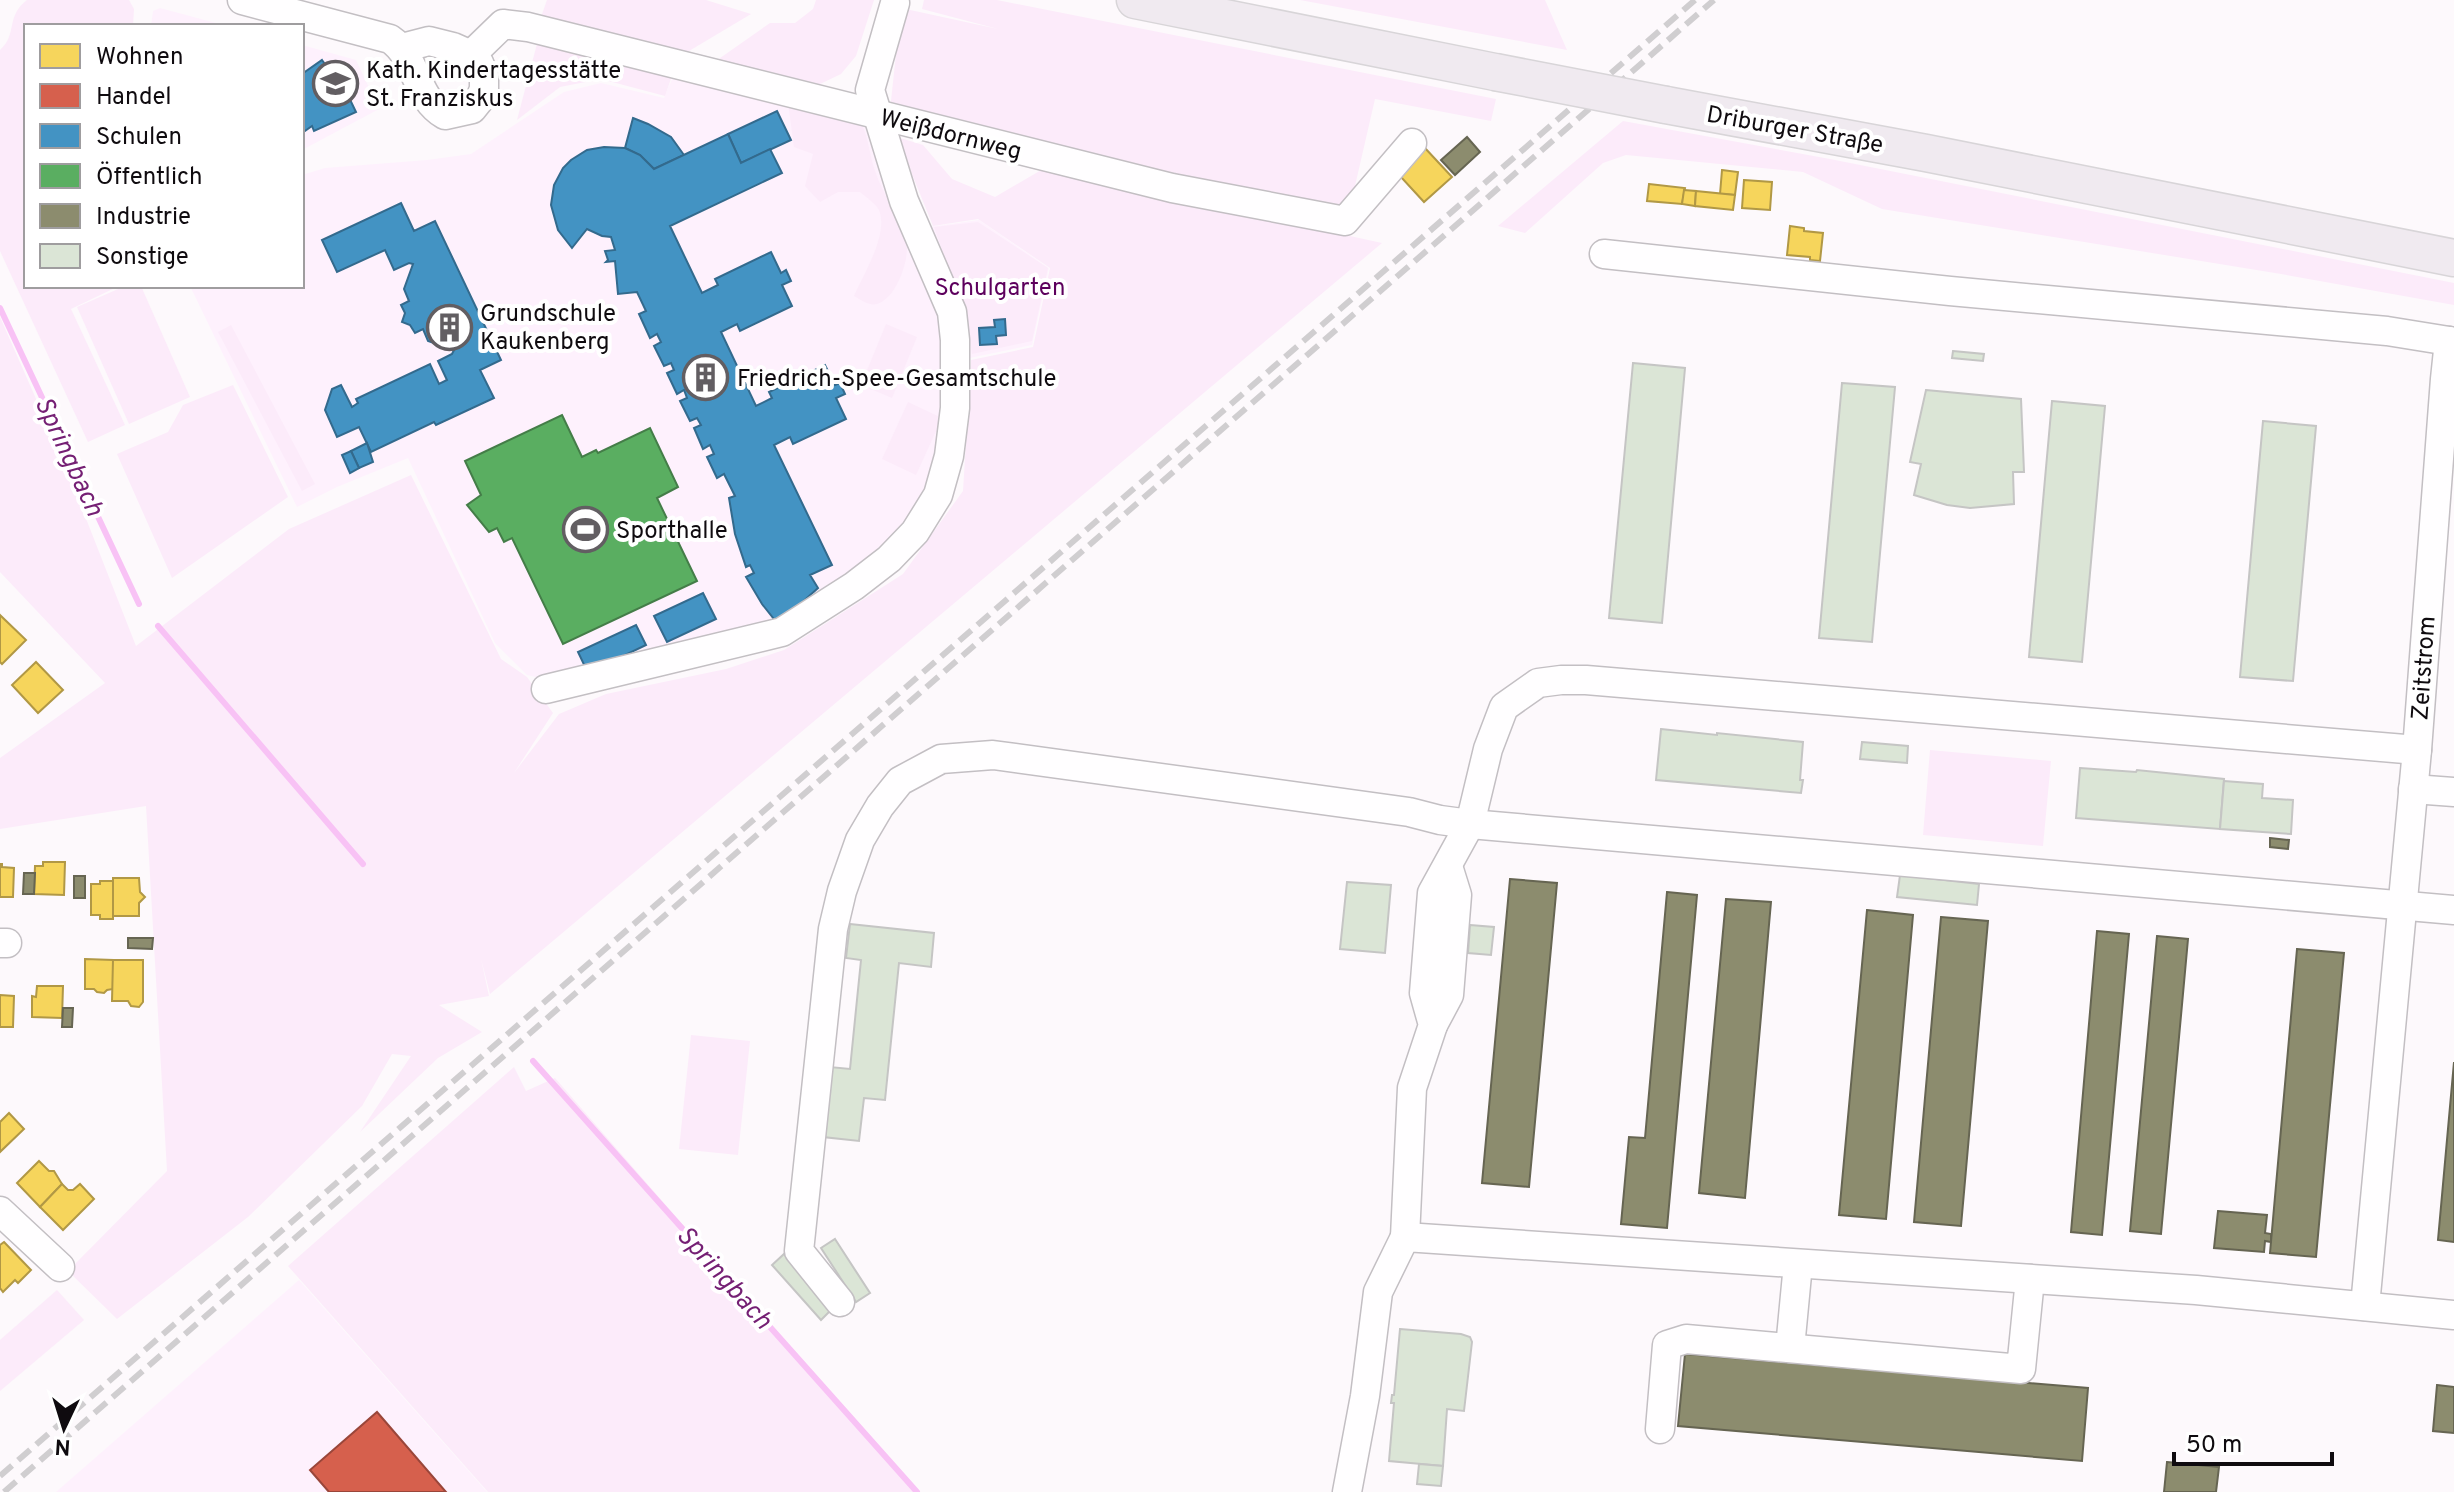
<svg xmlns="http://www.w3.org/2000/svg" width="2454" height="1492" viewBox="0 0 2454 1492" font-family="Overpass,sans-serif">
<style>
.built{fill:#fef1fd}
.green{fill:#fcebfa}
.homes{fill:#f6d55c;stroke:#b19845;stroke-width:2}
.shops{fill:#d6604d;stroke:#9a463a;stroke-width:2}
.schools{fill:#4393c3;stroke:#336a8d;stroke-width:2}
.public{fill:#5aae61;stroke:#447d48;stroke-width:2}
.industry{fill:#8c8c6e;stroke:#666552;stroke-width:2}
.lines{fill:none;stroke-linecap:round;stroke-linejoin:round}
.stream{stroke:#f8c2f5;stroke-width:6}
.building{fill:#dbe5d6;stroke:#c5c5c4;stroke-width:2}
.minor-casing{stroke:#c3bfc3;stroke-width:31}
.major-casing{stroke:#d8d5d8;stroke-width:39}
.minor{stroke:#fffeff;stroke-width:28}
.major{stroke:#f0eaf0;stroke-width:36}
.rail{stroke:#d0ced0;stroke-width:6;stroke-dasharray:16 8;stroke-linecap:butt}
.major-bridge-casing{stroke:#d8d5d8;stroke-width:39;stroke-linecap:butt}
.major-bridge{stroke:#f0eaf0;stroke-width:36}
.labels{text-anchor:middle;stroke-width:8;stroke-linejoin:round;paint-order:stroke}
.poi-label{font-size:24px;fill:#0f0b0f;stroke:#fff;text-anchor:start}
.street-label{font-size:24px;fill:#0f0b0f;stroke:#fff}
.park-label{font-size:24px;fill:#5d005d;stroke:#fff}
.water-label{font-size:26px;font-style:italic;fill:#752074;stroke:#fff}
</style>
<rect width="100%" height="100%" fill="#fdf9fc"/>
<!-- built -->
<g class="built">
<path d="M160,8L227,26H151L153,11Z"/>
<path d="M302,45L356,60L379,109L302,150Z"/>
<path d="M675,72L862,118L907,230L979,220L1049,268L1032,345L950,362L938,481L892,546L781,631L561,683L527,675L495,643L408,458L337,487L297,507L190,286H302V175L325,168L427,160L471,154L564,92L601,83L664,98Z"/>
<path d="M299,1280L487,1492H56Z"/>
</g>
<!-- green -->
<g class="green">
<path d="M27,0H129L134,9L133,26H26V286H119L71,309L125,425L88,442L0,251V50C18,34 5,17 27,0Z"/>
<path d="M547,0H706L751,14L684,54L541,17Z"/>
<path d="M816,0H874L856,56L841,74L818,85L713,63L770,23H795L813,9Z"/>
<path d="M924,0H997L1496,99L1491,121L1375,99L1352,199L1343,211L1304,205L890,110L901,8L998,29L922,9Z"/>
<path d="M1300,0H1545L1567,50Z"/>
<path d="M538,40L673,73L665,96L601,79L560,87L517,120Z"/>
<path d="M788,102L859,118C868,134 869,153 875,171C883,195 899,216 906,240C911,258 896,299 877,304C869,306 861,300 854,296C863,275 889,234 879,210C876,204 866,197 860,192H838L820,202L805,186L813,154L794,147Z"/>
<path d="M1623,121L1830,159L2454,283V305L2281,274L1882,209L1803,172L1626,155L1603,163L1525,233L1498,226Z"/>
<path d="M897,137L923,145L952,179L995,197L1043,169L1382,243L490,994L481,959L489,996L439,1005L482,1032L438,1058L360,1132L411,1056L392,1054L362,1106L248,1217L117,1319L68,1271L167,1171L146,806L0,829V758L105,683L0,572V317L63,460L136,646L289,529L411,475L501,659L527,677L553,713L514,773L559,714L606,694L726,669L784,650L903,574L963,491L971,360L1033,347L1050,268L978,219L933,226Z"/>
<path d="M978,222L1048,268L1032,341L972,354L966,317L934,227Z"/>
<path d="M125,286H141L190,397L129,424L77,307Z"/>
<path d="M886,324L917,337L892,398L861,385Z"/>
<path d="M231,325L315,484L302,491L218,332Z"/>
<path d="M233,385L288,497L172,578L117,454L168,432L183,405Z"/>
<path d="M908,402L942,418L916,475L882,459Z"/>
<path d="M1930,750L2051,761L2043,846L1923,835Z"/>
<path d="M691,1035L750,1041L738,1155L679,1149Z"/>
<path d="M514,1067L526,1091L555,1078L916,1492H488L288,1266Z"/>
<path d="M57,1290L84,1320L0,1391V1340Z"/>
</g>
<!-- homes -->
<g class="homes">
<path d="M1424,147L1452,177L1424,202L1400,176Z"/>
<path d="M1722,170L1738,172L1735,195L1720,194Z"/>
<path d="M1744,180L1772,182L1770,210L1742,208Z"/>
<path d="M1649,184L1685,188L1682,204L1647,201Z"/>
<path d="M1684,190L1696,191L1695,206L1682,204Z"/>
<path d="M1696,191L1735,195L1733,210L1695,206Z"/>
<path d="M1790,226L1804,228V231L1823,233L1820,261L1810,260V257L1787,255Z"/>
<path d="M0,615L26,640L2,664L0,662Z"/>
<path d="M36,662L63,690L38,713L12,685Z"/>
<path d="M43,862H65L64,895L34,894L35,866H43Z"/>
<path d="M0,864H2V867L14,868L13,897H0Z"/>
<path d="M113,878H139L140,892L145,897L139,903V916H113Z"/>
<path d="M100,881H113V919H100V915H91V884H100Z"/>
<path d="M85,959L113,960V989L107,990L104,993L97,992L94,989H85Z"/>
<path d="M113,960H143V1002L139,1007L131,1006L128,1001H112Z"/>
<path d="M37,986H63L62,1018L32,1017V996L36,997Z"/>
<path d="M0,995L14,996L13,1027H0Z"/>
<path d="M9,1113L24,1129L0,1152V1122Z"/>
<path d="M39,1161L49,1171H54L62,1184L40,1207L17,1183Z"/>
<path d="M62,1184L68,1190H73L80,1184L94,1199L63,1230L40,1207Z"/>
<path d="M4,1242L31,1270L18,1283L15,1280L3,1292L0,1288V1245Z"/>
</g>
<!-- shops -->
<path class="shops" d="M377,1412L446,1492H329L310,1470Z"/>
<!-- schools -->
<g class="schools">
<path d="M322,60L335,78L322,88L326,95L343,85L356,112L314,131L312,126L302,133V74Z"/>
<path d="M777,111L791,140L741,163L728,134Z"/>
<path d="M633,118L648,124L671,137L684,155L654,169L640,155L625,148Z"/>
<path d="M728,134L741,163L770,149L782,173L670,226L702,293L718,285L715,279L771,252L781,273L786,270L791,281L782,285L792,306L740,331L737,324L721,332L756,406L772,398L769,392L825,365L835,385L840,383L845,394L836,398L846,419L793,444L790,437L774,445L832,565L810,575L818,588L776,626L777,623L762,604L746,577L754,573L750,565L746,567L735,534L729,498L735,496L724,474L717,478L707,457L714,454L710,445L703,449L694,428L701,425L697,418L690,421L680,401L687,398L684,390L677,394L667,373L674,370L671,363L664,366L654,346L661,342L657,334L650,338L639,314L646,311L637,292L618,294L615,261L606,262L608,260L605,251L615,250L611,237L602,236L587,229L572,248L558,230L551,205L554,185L563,168L571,160L587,150L604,147L625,148L640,155L654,169Z"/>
<path d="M401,203L414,231L435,221L501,360L480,370L494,398L436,425L434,422L371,452L359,427L337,437L325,410L332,389L341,385L352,407L358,403L356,399L430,364L439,384L447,380L438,361L452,354L454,350L428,341L423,329L415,333L410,325L402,322L405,313L401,305L409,301L404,289L413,264L409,263L394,270L385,250L337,272L322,240Z"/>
<path d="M1005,319L1006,335L996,336L997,344L980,345L979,328L995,327L994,320Z"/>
<path d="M367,443L373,462L359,468L351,451Z"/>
<path d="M351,451L359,468L350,473L342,455Z"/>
<path d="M703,593L716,619L667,642L654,616Z"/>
<path d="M636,625L646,645L588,673L578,652Z"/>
</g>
<!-- public -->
<path class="public" d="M562,415L582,457L596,450L598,453L650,428L678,487L657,498L697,581L563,644L512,538L504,542L497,528L489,532L467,505L481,495L465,461Z"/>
<!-- industry -->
<g class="industry">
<path d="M1467,137L1480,152L1455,175L1441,160Z"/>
<path d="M2270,838L2289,840L2288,849L2270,847Z"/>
<path d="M24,873H35L34,894H23Z"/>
<rect x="74" y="876" width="11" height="22"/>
<path d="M1510,879L1557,883L1529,1187L1482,1183Z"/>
<path d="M1667,892L1697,895L1667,1228L1621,1224L1629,1137L1645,1138Z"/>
<path d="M1726,899L1771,902L1745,1198L1699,1193Z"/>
<path d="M1867,910L1913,915L1886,1219L1839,1215Z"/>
<path d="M1941,917L1988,921L1961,1226L1914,1222Z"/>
<path d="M2097,931L2129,934L2102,1235L2071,1232Z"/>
<path d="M2157,936L2188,939L2161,1234L2130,1231Z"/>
<path d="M128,938H153L152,949L128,948Z"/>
<path d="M2297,949L2344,953L2316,1257L2270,1253Z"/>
<path d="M63,1008H73L72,1027H62Z"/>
<path d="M2454,1062V1242L2438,1240Z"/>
<path d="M2218,1211L2267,1215L2265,1233L2271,1234V1242L2265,1241L2264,1252L2214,1248Z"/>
<path d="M1685,1354L2088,1388L2082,1461L1678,1426Z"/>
<path d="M2437,1385L2454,1387V1433L2433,1431Z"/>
<path d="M2167,1462L2219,1467L2216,1492H2164Z"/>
</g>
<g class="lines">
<!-- stream -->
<g class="stream">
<path d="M0,308L139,604"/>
<path d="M158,626L363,864"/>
<path d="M533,1061L917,1492"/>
</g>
</g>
<!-- building -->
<g class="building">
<path d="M1953,351L1984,354L1983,361L1952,358Z"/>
<path d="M1633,363L1685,368L1662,623L1609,618Z"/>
<path d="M1842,383L1895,387L1872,642L1819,638Z"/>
<path d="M1926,390L2021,399L2024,472H2013L2014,504L1970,508L1947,505L1914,495L1921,464L1910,462Z"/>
<path d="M2052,401L2105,406L2082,662L2029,657Z"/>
<path d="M2263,421L2316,426L2293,681L2240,677Z"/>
<path d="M1661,729L1717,735V733L1803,742L1800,780H1803L1801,793L1656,780Z"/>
<path d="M1862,742L1908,746L1907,763L1860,759Z"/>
<path d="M2080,768L2136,772L2137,770L2224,779L2220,829L2076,818Z"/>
<path d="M2224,781L2263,784L2262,798L2293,800L2291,834L2220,829Z"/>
<path d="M1900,875L1979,884L1977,905L1897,897Z"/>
<path d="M1347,882L1391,885L1385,953L1340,949Z"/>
<path d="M850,924L934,933L931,967L899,963L885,1100L864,1098L859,1141L823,1137L830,1067L850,1069L861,960L846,958Z"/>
<path d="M1470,925L1494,927L1491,955L1468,953Z"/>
<path d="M835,1239L870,1293L856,1302L821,1248Z"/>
<path d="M784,1254L833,1308L821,1320L772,1265Z"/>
<path d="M1400,1329L1461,1334L1470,1337L1472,1342L1464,1411L1447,1409L1443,1466L1389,1461L1394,1403H1391L1392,1395H1394Z"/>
<path d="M1419,1464L1443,1466L1441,1486L1417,1484Z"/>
</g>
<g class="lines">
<defs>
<g id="minor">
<path d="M242,0L390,39C418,58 414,97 445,115L472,109L480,99L484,89V75L479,63L471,55L453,47L429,41L402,48"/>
<path d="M471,55L503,24L528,27L1172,188L1345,221L1412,143"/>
<path d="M1604,254L1950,291L2387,331L2449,341"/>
<path d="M546,689L782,632L854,586L889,559L915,532L938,495L949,456L955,408V340L952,312L904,201L870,90L895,3"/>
<path d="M2413,789L2454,792"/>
<path d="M0,943H7"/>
<path d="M1433,1025L1449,995L1457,895L1448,866"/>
<path d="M0,1211L60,1267"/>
<path d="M1405,1237L1412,1088L1433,1025L1424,993L1432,893L1470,824L1488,749L1504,707L1538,683L1561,680H1586L2417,750"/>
<path d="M840,1302L799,1251L833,929L842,891L860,840L880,806L900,781L941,759L993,755L1409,812L1440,820L1470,824L2454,910"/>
<path d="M2365,1306L2417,750L2445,379L2449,341L2454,342"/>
<path d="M1790,1348L1798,1264"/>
<path d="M1660,1429L1667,1345L1686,1339L2021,1369L2030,1279"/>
<path d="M1347,1492L1365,1396L1378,1292L1405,1237L2196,1290L2454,1315"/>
</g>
<g id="major">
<path d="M1135,0L1495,72"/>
<path d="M1666,105L1926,153L2454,258"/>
</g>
</defs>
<!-- minor casing -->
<use href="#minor" class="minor-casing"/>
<!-- major casing -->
<use href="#major" class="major-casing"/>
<!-- minor -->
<use href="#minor" class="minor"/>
<!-- major -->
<use href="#major" class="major"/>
<!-- rail -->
<g class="rail">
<path d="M0,1476L1695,0"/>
<path d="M4,1492L1714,0"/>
</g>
<defs>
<path id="major-bridge" d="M1495,72L1666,105"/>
</defs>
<!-- major-bridge casing -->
<use href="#major-bridge" class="major-bridge-casing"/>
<!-- major-bridge -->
<use href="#major-bridge" class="major-bridge"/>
</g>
<!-- icons -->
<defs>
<symbol id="school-ring" viewBox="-11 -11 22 22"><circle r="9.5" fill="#fff" stroke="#625e62" stroke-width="1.5"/><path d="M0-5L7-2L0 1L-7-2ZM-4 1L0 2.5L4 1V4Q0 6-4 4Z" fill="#625e62"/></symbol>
<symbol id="building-ring" viewBox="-11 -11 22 22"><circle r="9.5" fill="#fff" stroke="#625e62" stroke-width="1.5"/><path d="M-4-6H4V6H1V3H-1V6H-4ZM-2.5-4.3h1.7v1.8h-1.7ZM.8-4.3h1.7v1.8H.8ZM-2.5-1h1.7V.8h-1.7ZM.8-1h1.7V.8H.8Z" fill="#625e62"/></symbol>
<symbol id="stadium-ring" viewBox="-11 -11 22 22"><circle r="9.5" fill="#fff" stroke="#625e62" stroke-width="1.5"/><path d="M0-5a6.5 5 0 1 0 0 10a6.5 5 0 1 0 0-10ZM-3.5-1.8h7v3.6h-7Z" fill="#625e62"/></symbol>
</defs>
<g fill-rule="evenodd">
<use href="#school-ring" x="310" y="58" width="51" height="51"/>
<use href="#building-ring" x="424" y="302" width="51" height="51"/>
<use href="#building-ring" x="680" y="352" width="51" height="51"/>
<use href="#stadium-ring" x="560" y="504" width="51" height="51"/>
</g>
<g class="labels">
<!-- poi labels -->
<g class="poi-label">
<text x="366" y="78">Kath. Kindertagesstätte<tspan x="366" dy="28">St. Franziskus</tspan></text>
<text x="480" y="321">Grundschule<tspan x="480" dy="28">Kaukenberg</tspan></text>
<text x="737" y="386">Friedrich-Spee-Gesamtschule</text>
<text x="616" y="538">Sporthalle</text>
</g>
<!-- street labels -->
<g class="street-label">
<text transform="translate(1795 129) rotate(10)" y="8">Driburger Straße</text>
<text transform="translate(951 134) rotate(14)" y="8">Weißdornweg</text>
<text transform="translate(2423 668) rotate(-86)" y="8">Zeitstrom</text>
</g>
<!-- park labels -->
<g class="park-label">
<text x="1000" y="295">Schulgarten</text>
</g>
<!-- water labels -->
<g class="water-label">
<text transform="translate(70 456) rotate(65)" y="9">Springbach</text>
<text transform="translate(725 1277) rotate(48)" y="9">Springbach</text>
</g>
</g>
<!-- legend -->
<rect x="24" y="24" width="280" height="264" fill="#ffffff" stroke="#9f9d9f" stroke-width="2"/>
<rect x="40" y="44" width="40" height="24" fill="#f6d55c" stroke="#9f9d9f" stroke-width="2"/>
<text x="96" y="64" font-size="24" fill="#0f0b0f">Wohnen</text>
<rect x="40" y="84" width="40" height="24" fill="#d6604d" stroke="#9f9d9f" stroke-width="2"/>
<text x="96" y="104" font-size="24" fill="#0f0b0f">Handel</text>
<rect x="40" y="124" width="40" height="24" fill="#4393c3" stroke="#9f9d9f" stroke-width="2"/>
<text x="96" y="144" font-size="24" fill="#0f0b0f">Schulen</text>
<rect x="40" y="164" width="40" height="24" fill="#5aae61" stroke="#9f9d9f" stroke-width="2"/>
<text x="96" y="184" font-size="24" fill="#0f0b0f">Öffentlich</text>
<rect x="40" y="204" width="40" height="24" fill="#8c8c6e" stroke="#9f9d9f" stroke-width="2"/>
<text x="96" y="224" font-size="24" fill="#0f0b0f">Industrie</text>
<rect x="40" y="244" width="40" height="24" fill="#dbe5d6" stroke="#9f9d9f" stroke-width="2"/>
<text x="96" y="264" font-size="24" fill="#0f0b0f">Sonstige</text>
<!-- north arrow -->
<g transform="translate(64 1428) rotate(184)" stroke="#ffffff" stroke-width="6" paint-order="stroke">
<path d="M0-6L14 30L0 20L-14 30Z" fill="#0f0b0f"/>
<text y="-12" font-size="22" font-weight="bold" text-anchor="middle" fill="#0f0b0f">N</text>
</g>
<!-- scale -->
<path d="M2174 1452v12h158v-12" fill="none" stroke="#0f0b0f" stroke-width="4"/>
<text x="2186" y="1452" font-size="24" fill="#0f0b0f" stroke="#ffffff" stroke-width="6" paint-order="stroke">50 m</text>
</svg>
